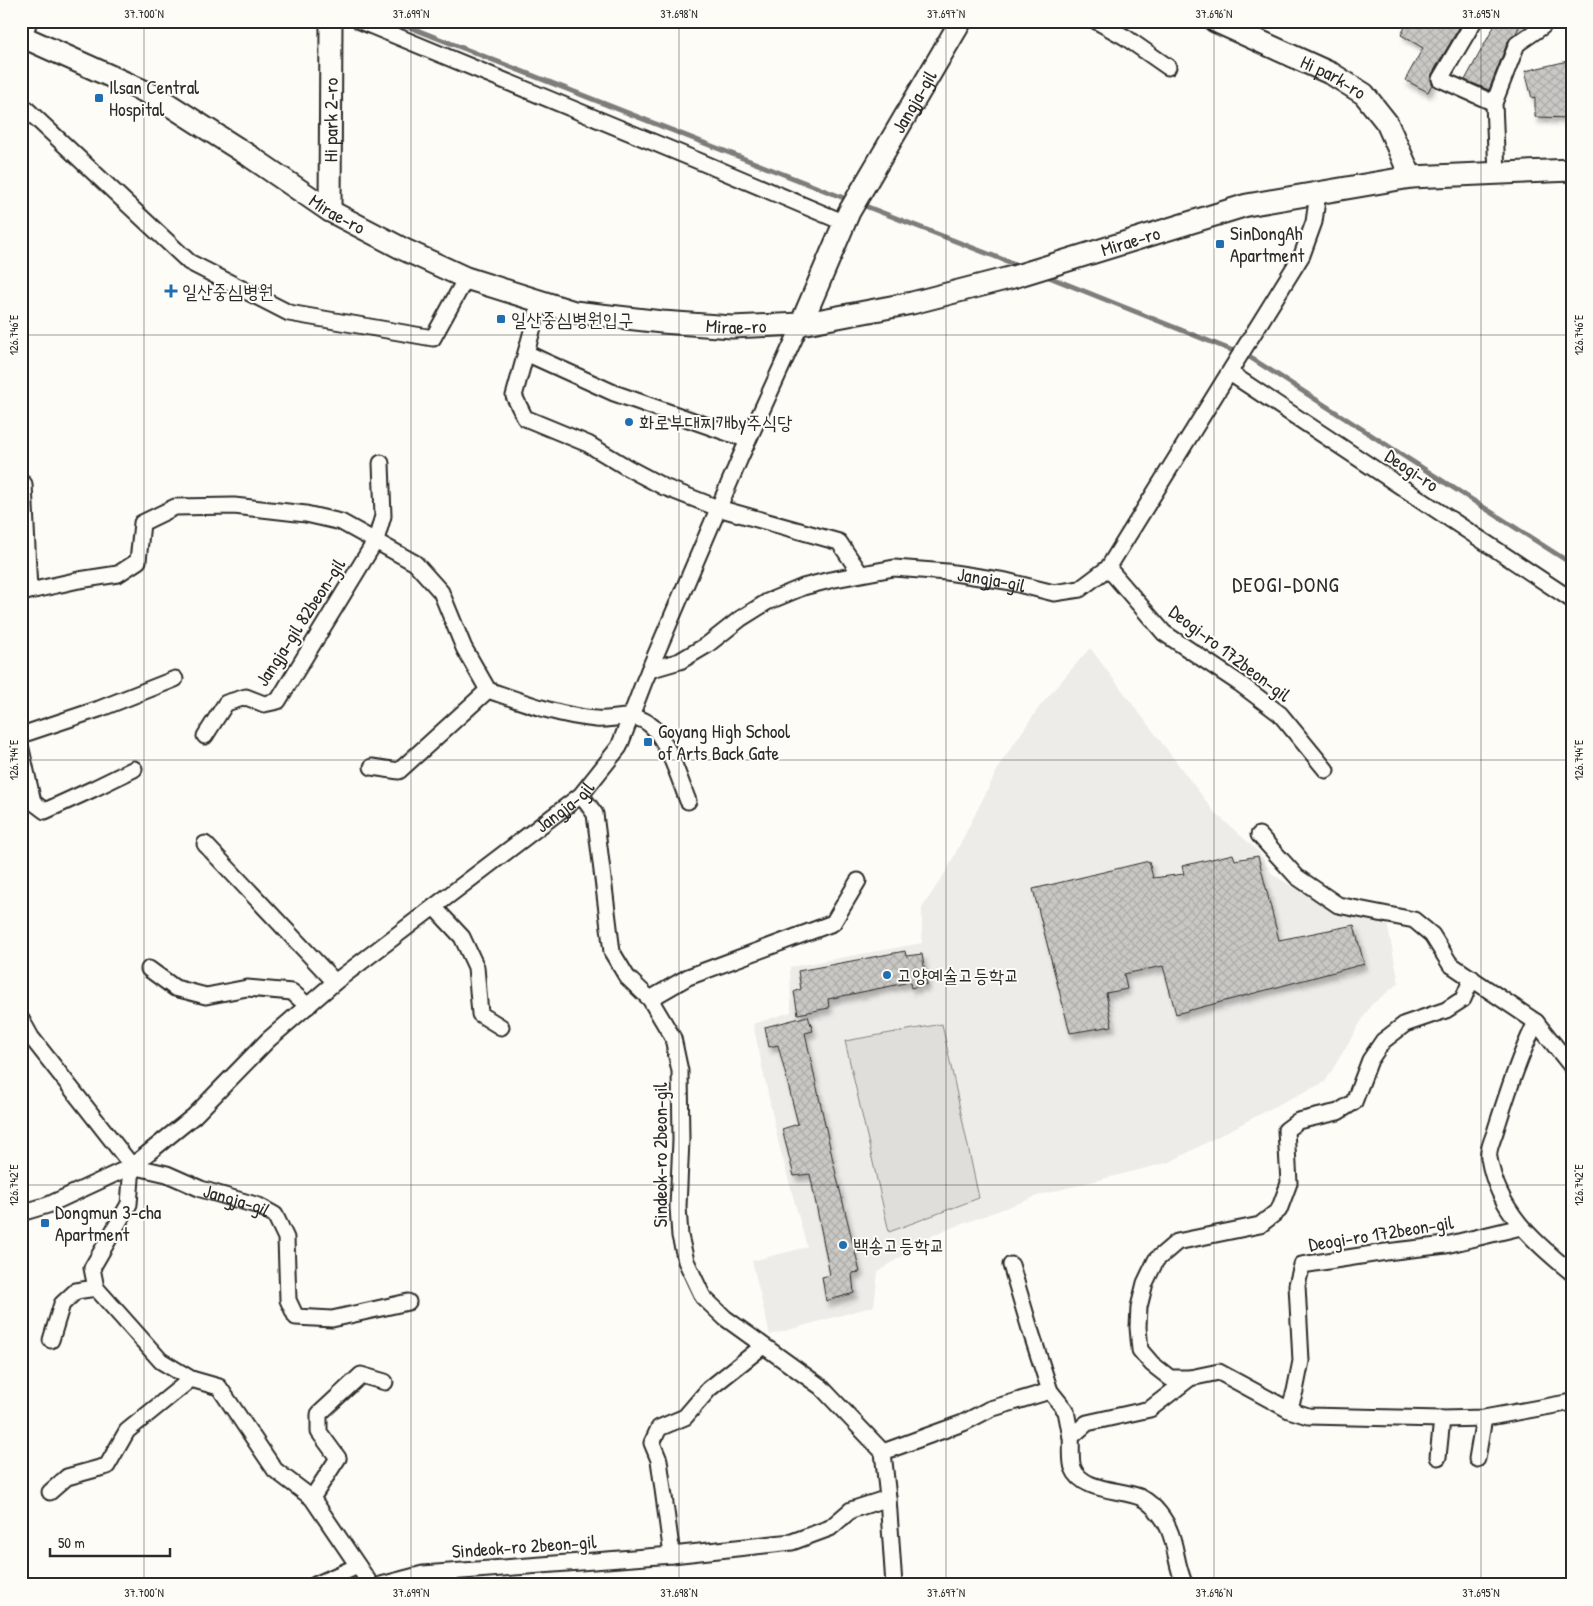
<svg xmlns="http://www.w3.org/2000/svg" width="1593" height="1606" viewBox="0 0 1593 1606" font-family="'Patrick Hand','Poor Story',sans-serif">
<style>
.built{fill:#edece8}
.garden{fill:#dfdeda;stroke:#858482}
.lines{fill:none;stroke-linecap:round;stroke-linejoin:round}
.stream{stroke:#7e7d7b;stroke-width:5}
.building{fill:url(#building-cross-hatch);stroke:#2b2b2b;filter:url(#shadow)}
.street-casing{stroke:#2b2b2b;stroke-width:19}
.secondary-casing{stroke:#2b2b2b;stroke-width:25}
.street{stroke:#fdfcf7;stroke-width:15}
.secondary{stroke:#fdfcf7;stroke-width:21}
.ticks{fill:none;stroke:#2b2b2b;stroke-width:1;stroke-opacity:0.45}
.poi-dot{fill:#1f6fb2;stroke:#fdfcf7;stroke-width:2}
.labels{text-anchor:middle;stroke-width:4;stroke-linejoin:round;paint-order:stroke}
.street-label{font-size:19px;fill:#2b2b2b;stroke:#fdfcf7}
.poi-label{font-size:19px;fill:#2b2b2b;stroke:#fdfcf7;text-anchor:start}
.quarter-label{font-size:21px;letter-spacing:1px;fill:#2b2b2b;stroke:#fdfcf7}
.neatline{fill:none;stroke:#2b2b2b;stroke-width:2}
.ticks-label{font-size:12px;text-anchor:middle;fill:#2b2b2b}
</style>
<defs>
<pattern id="building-cross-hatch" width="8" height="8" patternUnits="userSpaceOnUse" patternTransform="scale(1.25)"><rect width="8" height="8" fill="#c9c8c4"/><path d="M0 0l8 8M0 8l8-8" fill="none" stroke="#adaca9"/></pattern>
<filter id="shadow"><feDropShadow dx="3" dy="5.5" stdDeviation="2.5" flood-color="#0004"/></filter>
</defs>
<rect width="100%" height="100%" fill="#fdfcf7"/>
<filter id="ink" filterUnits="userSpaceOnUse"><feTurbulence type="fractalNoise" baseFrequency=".02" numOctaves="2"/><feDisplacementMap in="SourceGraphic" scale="10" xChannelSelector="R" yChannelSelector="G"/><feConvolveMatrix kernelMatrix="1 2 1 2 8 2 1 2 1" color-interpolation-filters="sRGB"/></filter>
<g filter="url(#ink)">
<!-- built -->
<path class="built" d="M1090,648L1215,813L1258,851L1273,875L1338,913L1387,923L1399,983L1371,1005L1325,1082L1279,1104L1170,1162L1043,1194L935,1234L878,1272L874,1306L770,1335L752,1261L807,1247L779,1145L753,1024L791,1012L790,967L922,943V908L947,870L1002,761L1040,706Z"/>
<!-- garden -->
<path class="garden" d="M942,1024L979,1198L889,1232L845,1041Z"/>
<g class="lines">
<!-- stream -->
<g class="stream">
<path d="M394,21L849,200"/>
<path d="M860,204L1022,267"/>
<path d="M1044,275L1251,358L1572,564"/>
</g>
</g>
<!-- building -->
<g class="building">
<path d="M1408,21H1463L1432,74L1431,79L1432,84L1428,92L1405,80L1423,48L1401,35Z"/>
<path d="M1497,21H1522L1516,33L1508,41L1489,90L1465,80Z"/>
<path d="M1572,60V118L1535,117V97L1532,98L1525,71Z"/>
<path d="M1233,854L1235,860L1258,856L1279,940L1354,925L1364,964L1176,1014L1163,966L1124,974L1127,989L1106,993L1112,1026L1070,1033L1033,889L1149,861L1153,878L1184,874L1182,866Z"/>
<path d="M905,951L906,956L922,954L927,984L911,988L910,982L828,999L829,1008L798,1014L794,992L801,989L798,971Z"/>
<path d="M808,1016L813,1031L805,1033L835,1170L860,1272L852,1273L854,1293L826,1301L822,1277L830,1275L810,1174L794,1176L782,1129L798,1124L778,1045L769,1047L765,1027Z"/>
</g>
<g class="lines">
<defs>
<g id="street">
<path d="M360,21L701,162L845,223"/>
<path d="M1096,21L1125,37L1168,67"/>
<path d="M1474,21L1440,79L1494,103"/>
<path d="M21,45L29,21"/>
<path d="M21,104L189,262L289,313L433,338L466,278"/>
<path d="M1497,174L1494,103L1517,44L1543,26"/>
<path d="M540,302L514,396L525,418L588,444L628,468L664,487L718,508L839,542L860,573"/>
<path d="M526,353L614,393L748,440"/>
<path d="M1230,373L1572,600"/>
<path d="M24,484L29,591"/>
<path d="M1108,568L1164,633L1239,683L1280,714L1326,770"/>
<path d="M21,593L79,580L118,574L138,561L142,523L175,507L234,506L306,514L341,522L415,563L441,592L464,648L488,690C523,702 559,716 596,719C614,721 631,711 648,723C666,735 680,781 688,801"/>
<path id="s1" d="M649,670L680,661L707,645L740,619L767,602L803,587L830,580L894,568L947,572L1006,581L1054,593L1080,589L1108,568L1302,255L1314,222L1318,193"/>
<path d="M21,735L99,709L175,679"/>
<path d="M205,736L226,703L246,697L264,704L278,701L376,540L383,516L381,463"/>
<path d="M21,749L33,802L45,811L93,789L134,769"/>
<path d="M372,767L399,771L488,690"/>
<path d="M581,795L595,814L612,952L627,977L650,999L673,1038L680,1071L681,1140L678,1207L680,1236L686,1261L703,1297L725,1318L821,1387L883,1452L888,1498L894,1585"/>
<path d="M1259,835L1297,877L1338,905L1414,920L1432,935L1450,964L1536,1022L1572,1067"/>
<path d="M205,844L335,982"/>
<path d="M434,907L462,937L476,967L480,1014L501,1027"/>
<path d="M149,969L175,988L206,996L247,988L292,992L308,1006"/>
<path d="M650,999L688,977L833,923L858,881"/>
<path id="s2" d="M21,1019L31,1037L132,1166L167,1174L201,1189L259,1206L275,1215L286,1238L288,1300L296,1317L332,1319L408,1302"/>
<path d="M1536,1022C1519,1057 1508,1092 1496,1129C1494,1137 1487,1150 1489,1158C1498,1211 1533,1241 1572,1273"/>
<path d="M132,1166L129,1204L92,1268L96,1288L161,1361L191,1379L219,1387L275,1470L312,1498L371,1585"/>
<path id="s3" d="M21,1213L48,1205L132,1166L194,1116L268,1040L335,982L581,795L619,747L644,682L740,458L801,324"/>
<path d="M1011,1265L1030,1329L1050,1391L1066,1411L1071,1437"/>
<path d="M51,1340L62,1304L76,1291L96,1288"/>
<path d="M1190,1378H1170L1152,1364L1140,1350L1138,1327L1139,1307L1145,1283L1156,1260L1177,1242L1260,1225L1279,1210L1289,1183L1286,1130L1298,1121L1338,1112L1354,1102L1370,1060L1383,1041L1405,1024L1446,1010L1463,999L1472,978"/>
<path d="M1289,1410L1295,1391L1301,1361L1297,1285L1302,1265L1386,1252L1446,1245L1521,1227"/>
<path d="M883,1452L963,1423L990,1409L1050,1391"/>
<path d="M1438,1457L1442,1419"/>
<path d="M1477,1459L1484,1418"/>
<path d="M50,1492L67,1477L107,1466L127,1431L191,1379"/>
<path d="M312,1498L338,1458L319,1432V1414L361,1375L385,1382"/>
<path d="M672,1555L659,1460L652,1443L659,1428L685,1417L709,1389L763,1346"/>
<path d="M315,1585L358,1566"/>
<path d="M381,1585L423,1574L672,1555L792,1542L830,1528L851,1510L888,1498"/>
<path d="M1185,1585C1173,1560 1178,1536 1159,1513C1155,1508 1147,1501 1142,1498C1122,1489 1082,1492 1073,1468C1070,1460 1072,1446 1071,1437L1087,1423L1150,1409L1190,1378L1219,1372L1289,1410L1308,1416L1442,1419L1484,1418L1572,1402"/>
</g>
<g id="secondary">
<path id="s4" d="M1215,21L1332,74L1364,94L1387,123L1411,177"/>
<path id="s5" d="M21,36L157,97L251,157L330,211L405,250L466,278L574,312L662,322L732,327L801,324L912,303L1013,277L1247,205L1411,177L1572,170"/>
<path id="s6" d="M330,211L331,21"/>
<path id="s7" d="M801,324L849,212L961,21"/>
</g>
</defs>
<!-- street casing -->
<use href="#street" class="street-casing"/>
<!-- secondary casing -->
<use href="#secondary" class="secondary-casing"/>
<!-- street -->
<use href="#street" class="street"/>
<!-- secondary -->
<use href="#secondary" class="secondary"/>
</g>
</g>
<!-- ticks -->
<path class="ticks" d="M144,21V1585M411,21V1585M679,21V1585M946,21V1585M1214,21V1585M1481,21V1585M21,335H1572M21,760H1572M21,1185H1572"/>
<!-- markers -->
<g class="poi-dot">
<rect x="94" y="93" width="10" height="10" rx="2.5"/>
<rect x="1215" y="239" width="10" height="10" rx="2.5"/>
<path d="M168.5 283.5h5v5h5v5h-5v5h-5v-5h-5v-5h5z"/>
<rect x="496" y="314" width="10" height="10" rx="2.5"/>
<circle cx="629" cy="422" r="5"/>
<rect x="643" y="737" width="10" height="10" rx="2.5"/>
<circle cx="887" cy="975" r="5"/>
<rect x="40" y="1218" width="10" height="10" rx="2.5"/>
<circle cx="843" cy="1245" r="5"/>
</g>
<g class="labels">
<!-- street labels -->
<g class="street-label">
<text dy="7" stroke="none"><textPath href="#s4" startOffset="131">Hi park-ro</textPath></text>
<text dy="7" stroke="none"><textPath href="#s7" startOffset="250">Jangja-gil</textPath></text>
<text dy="7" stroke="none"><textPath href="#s6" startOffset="91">Hi park 2-ro</textPath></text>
<text dy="7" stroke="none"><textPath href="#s5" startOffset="364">Mirae-ro</textPath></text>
<text dy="7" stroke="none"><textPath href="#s5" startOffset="1189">Mirae-ro</textPath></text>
<text dy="7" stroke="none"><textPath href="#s5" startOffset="784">Mirae-ro</textPath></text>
<text transform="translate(1412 470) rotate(34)" y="7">Deogi-ro</text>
<text dy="7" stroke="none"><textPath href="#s1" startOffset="368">Jangja-gil</textPath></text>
<text transform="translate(300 622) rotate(-57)" y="7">Jangja-gil 82beon-gil</text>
<text transform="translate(1230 653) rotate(37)" y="7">Deogi-ro 172beon-gil</text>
<text dy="7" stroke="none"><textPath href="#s3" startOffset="684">Jangja-gil</textPath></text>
<text transform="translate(660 1155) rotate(-90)" y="7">Sindeok-ro 2beon-gil</text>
<text dy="7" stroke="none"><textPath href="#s2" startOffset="295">Jangja-gil</textPath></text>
<text transform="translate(1381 1233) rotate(-9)" y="7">Deogi-ro 172beon-gil</text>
<text transform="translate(524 1546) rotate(-4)" y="7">Sindeok-ro 2beon-gil</text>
</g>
<!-- poi labels -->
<g class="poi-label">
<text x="109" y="94">Ilsan Central<tspan x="109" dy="22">Hospital</tspan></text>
<text x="1230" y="240">SinDongAh<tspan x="1230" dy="22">Apartment</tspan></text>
<text x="182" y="298">일산중심병원</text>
<text x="511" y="326">일산중심병원입구</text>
<text x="639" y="429">화로부대찌개by주식당</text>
<text x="658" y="738">Goyang High School<tspan x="658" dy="22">of Arts Back Gate</tspan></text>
<text x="897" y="982">고양예술고등학교</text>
<text x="55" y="1219">Dongmun 3-cha<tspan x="55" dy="22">Apartment</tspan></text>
<text x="853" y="1252">백송고등학교</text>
</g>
<!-- quarter labels -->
<g class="quarter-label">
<text x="1286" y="592">DEOGI-DONG</text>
</g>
</g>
<!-- margin -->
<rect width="1593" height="1606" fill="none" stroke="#fdfcf7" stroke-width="55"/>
<!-- scale -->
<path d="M50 1548v8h120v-8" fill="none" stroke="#2b2b2b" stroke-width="2.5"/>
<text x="58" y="1548" font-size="15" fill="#2b2b2b" stroke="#fdfcf7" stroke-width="4" paint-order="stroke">50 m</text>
<rect x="28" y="28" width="1538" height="1550" class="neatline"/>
<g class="ticks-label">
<text x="144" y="18">37.700°N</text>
<text x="411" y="18">37.699°N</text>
<text x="679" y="18">37.698°N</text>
<text x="946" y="18">37.697°N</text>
<text x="1214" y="18">37.696°N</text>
<text x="1481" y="18">37.695°N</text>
<text transform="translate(1579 335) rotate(-90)" y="4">126.746°E</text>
<text transform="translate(14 335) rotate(-90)" y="4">126.746°E</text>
<text transform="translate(1579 760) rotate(-90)" y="4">126.744°E</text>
<text transform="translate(14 760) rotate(-90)" y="4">126.744°E</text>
<text transform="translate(1579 1185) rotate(-90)" y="4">126.742°E</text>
<text transform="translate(14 1185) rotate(-90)" y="4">126.742°E</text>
<text x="144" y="1597">37.700°N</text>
<text x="411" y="1597">37.699°N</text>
<text x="679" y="1597">37.698°N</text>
<text x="946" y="1597">37.697°N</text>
<text x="1214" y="1597">37.696°N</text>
<text x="1481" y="1597">37.695°N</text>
</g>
</svg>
